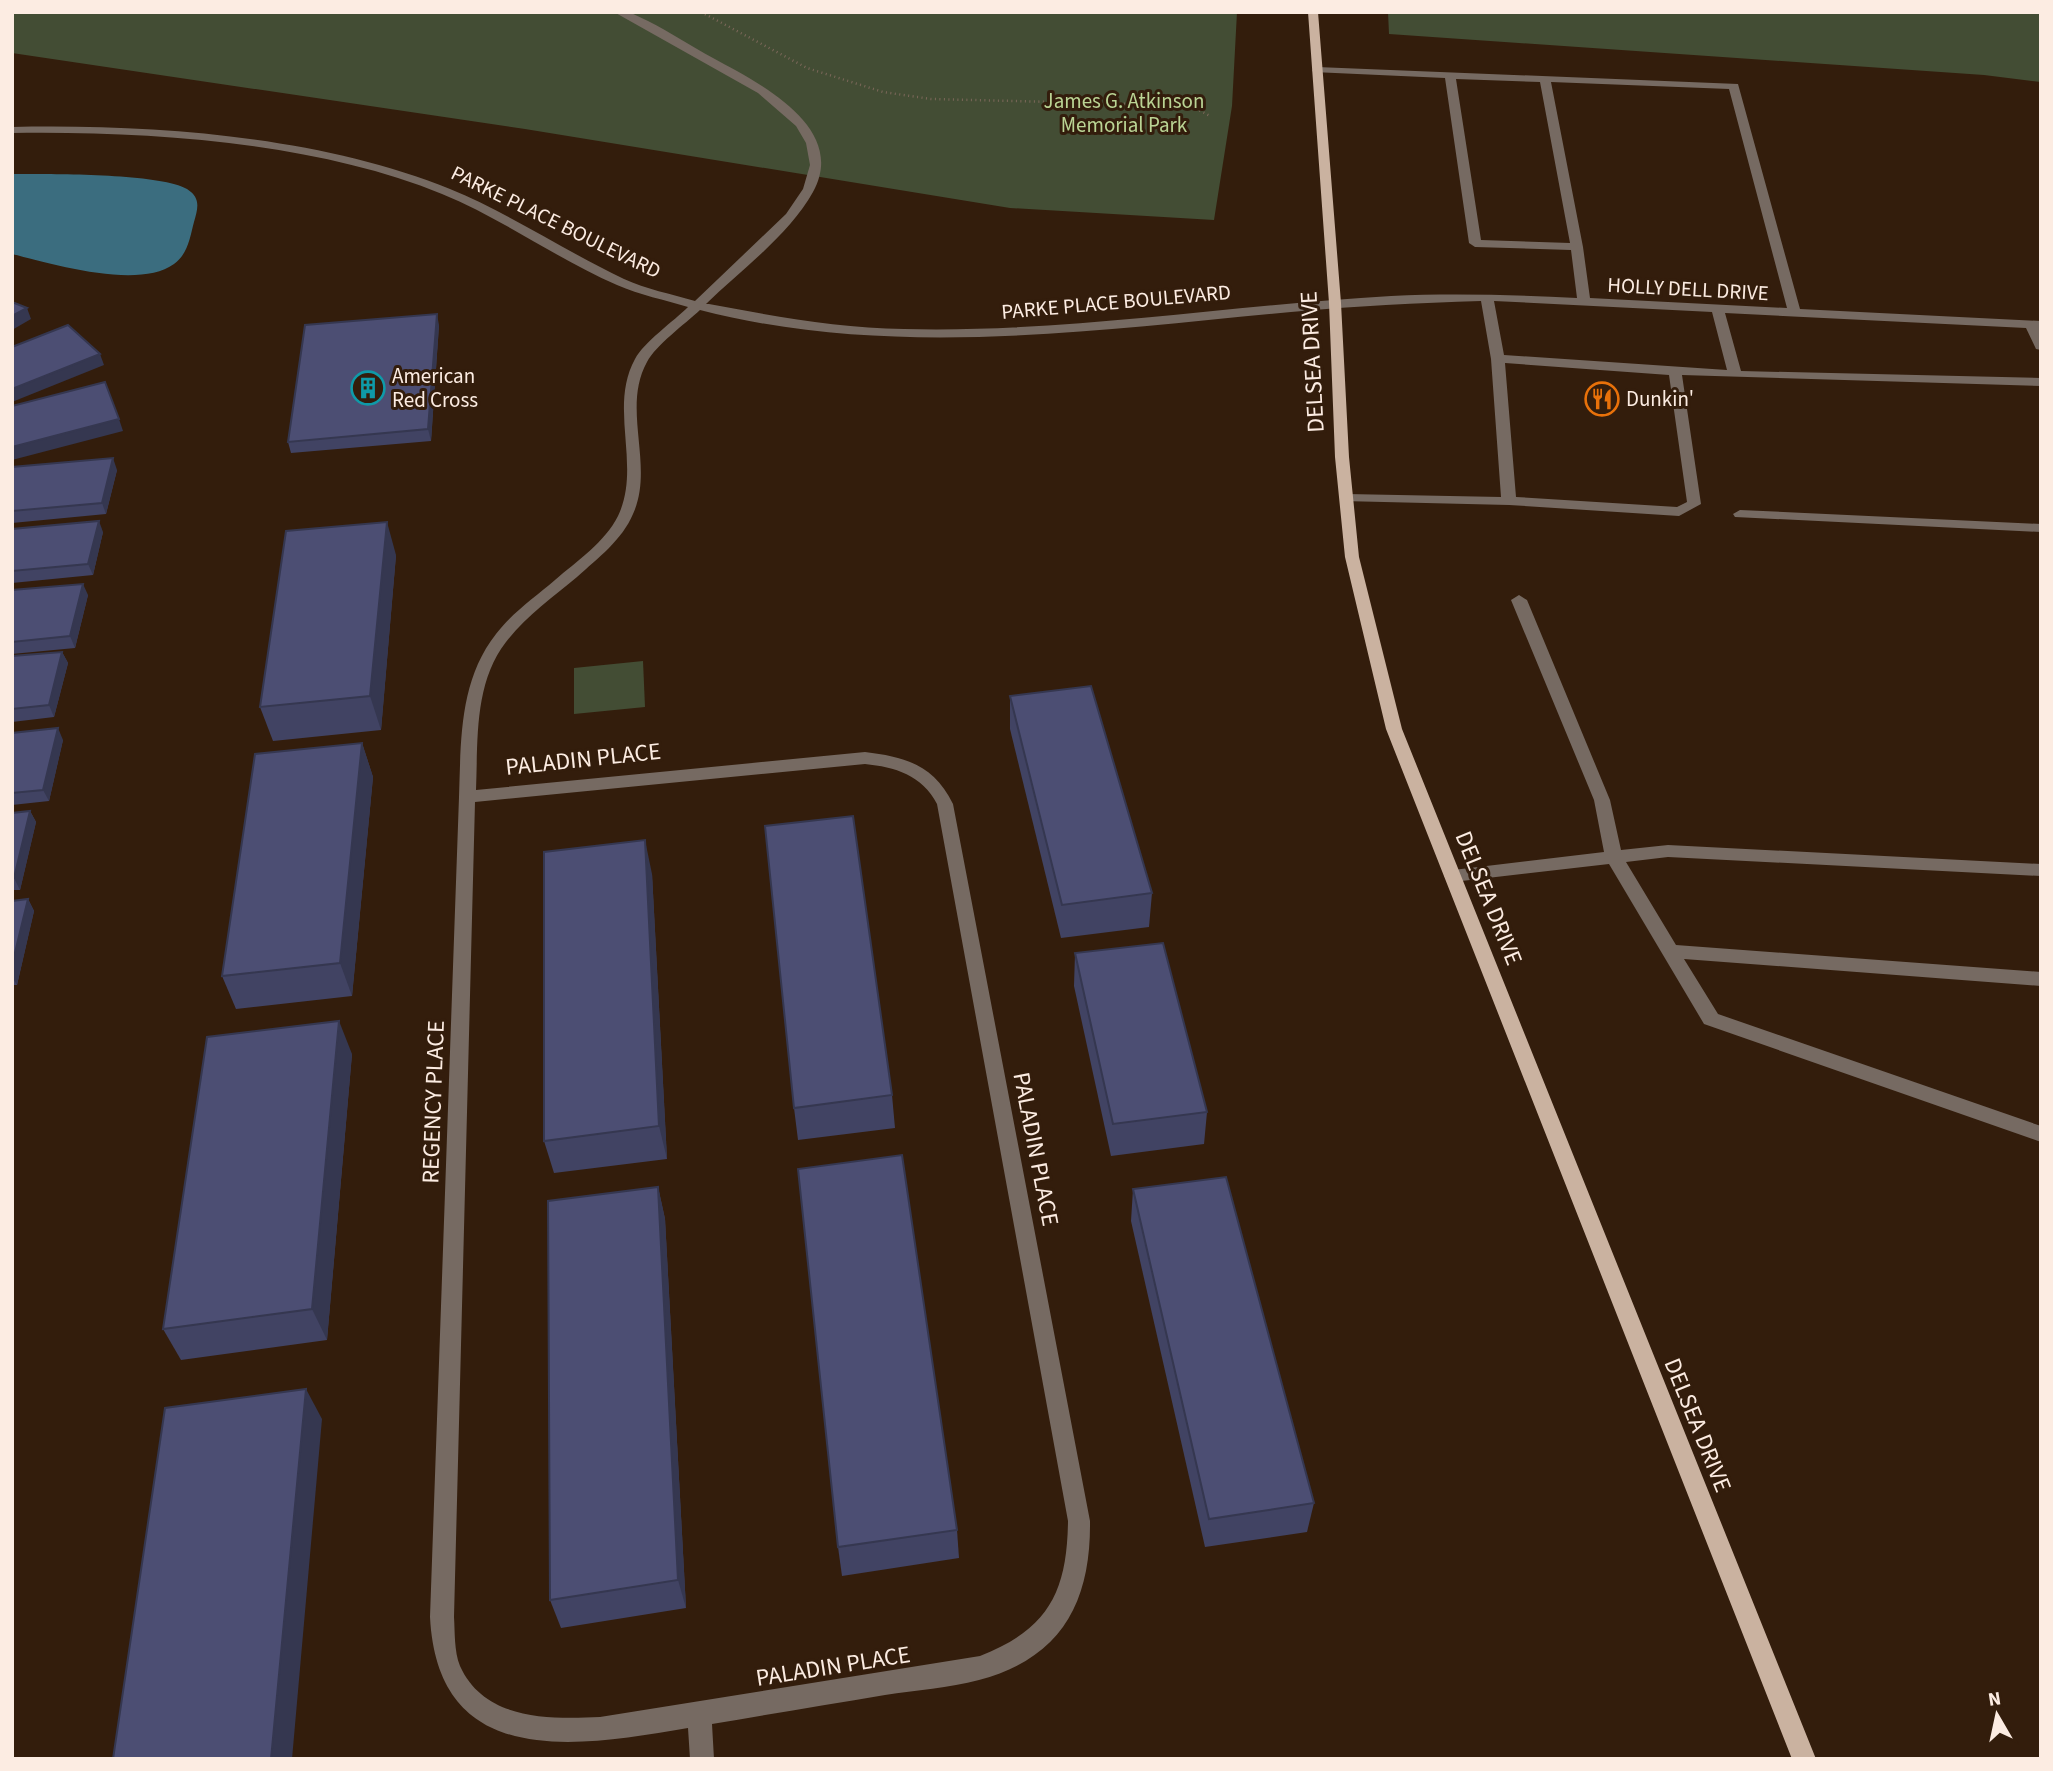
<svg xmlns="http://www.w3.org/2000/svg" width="2053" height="1771" viewBox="0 0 2053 1771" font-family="'Source Sans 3',sans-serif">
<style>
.green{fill:#434d34}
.water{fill:#3b6d7f}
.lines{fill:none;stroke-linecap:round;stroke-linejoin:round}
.path{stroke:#7c685a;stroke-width:2.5;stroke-dasharray:1 3.5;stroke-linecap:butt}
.minor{fill:#766a62;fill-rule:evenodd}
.major{fill:#cab2a0;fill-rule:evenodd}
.wall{fill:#414363}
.shaded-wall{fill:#353750}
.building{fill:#4c4e73;stroke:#353750;stroke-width:2}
.labels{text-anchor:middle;stroke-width:6;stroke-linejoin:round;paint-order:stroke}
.far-park-label{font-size:21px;fill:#bad494;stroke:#331d0c}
.far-street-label{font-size:21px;fill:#fcece2;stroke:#331d0c}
.far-poi-label{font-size:21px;fill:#fcece2;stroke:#331d0c;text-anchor:start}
.street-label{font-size:24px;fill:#fcece2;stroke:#331d0c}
</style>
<rect width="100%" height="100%" fill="#331d0c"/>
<!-- green -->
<g class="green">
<path d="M12,12H1237L1232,106L1214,220L1010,208L525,129L12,53Z"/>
<path d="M1388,12H2041V82L1984,75L1389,34Z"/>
<path d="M643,661L645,707L574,714V668Z"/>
</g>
<!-- water -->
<path class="water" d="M12,174C49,174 159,173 187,189C201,198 198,208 194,222C190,237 188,254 174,264C138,290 53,264 12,254Z"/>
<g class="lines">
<!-- path -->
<path class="path" d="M701,12L807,68L883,92L931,99L1178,105L1195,108L1210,116"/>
<!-- minor -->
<g class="minor">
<path d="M614,12H629L648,21C670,32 691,46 713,58C757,82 849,127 813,192C789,235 742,269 706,304H709C773,316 838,328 904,329C1067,333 1228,305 1391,296C1453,293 1515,295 1577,298L1571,250L1475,247L1469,243L1445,78L1313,72L1312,70L1317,67L1738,84L1800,309L2041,321V350L2036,349L2026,328L1725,313L1741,371L2041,378V386L1682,375L1701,504L1679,516L1509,505L1342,501L1340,498L1342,495L1347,494L1501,497L1491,359L1481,301C1418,303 1354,306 1291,312C1095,330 893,360 700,310C685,324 656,345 647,362C621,409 655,466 633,514C622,540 598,558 577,577C553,597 526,616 506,642C474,683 478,740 476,790L865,752C906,757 934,765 953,804L1090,1521C1091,1602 1062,1658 979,1680C949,1688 916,1690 885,1695C827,1705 769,1714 712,1724L714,1759H690L688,1728C577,1747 438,1771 430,1617L459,797C461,741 459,681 496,634C512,613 535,597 555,580C577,561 605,542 618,516C642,466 608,408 635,359C644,342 674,321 688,307C665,300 640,295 617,285C557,259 503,219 442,194C315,142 149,131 12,133V127C152,124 320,136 450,189C511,214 565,251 624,279C646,289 671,294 695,301L786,214L803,189L810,165L806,143L796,126L758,93ZM1456,79L1540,82L1570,243L1481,240ZM1551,82L1729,89L1787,308L1590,298L1583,247ZM1494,301L1712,312L1727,370L1504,355ZM1505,363L1669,375L1687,502L1677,507L1516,497ZM865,764C895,767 922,775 937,804L1068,1521C1067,1593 1048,1629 980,1656L600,1717C550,1719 485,1721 460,1666C454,1651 455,1632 454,1617L475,802Z"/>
<path d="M1740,510L2041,524V532L1735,517L1733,514Z"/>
<path d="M1519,595L1527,600L1610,800L1621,850L1668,845L2041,864V876L1668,857L1626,862L1676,945L2041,972V986L1684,959L1718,1014L2041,1126V1142L1704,1024L1609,864L1453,882L1447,880L1444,876L1447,872L1453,870L1604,852L1594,800L1511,600Z"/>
</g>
<!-- major -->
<path class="major" d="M1308,12H1318L1341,303L1349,457L1359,557L1402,729L1816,1759H1792L1386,729L1345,557L1335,457L1329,303Z"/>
</g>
<!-- wall -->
<g class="wall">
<path d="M439,325L431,441L291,453L288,442Z"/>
<path d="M12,467L117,470L106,514L12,523Z"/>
<path d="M12,529L103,532L93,575L12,583Z"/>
<path d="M396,555L381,730L273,741L260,707Z"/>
<path d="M12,590L88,595L75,648L12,654Z"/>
<path d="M62,652L68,663L54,717L12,722V656Z"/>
<path d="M1010,696L1152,893L1149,927L1061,938L1010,729Z"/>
<path d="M12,733L63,740L49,801L12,805Z"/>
<path d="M362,743L373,777L352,996L236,1009L222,976Z"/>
<path d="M30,811L36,822L20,890H12V813Z"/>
<path d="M652,874L667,1159L554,1173L544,1141Z"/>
<path d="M28,899L34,911L17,985H12V901Z"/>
<path d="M1075,953L1207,1112L1204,1144L1111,1156L1074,986Z"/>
<path d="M352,1054L327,1340L181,1360L163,1329Z"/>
<path d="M892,1095L895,1128L798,1140L794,1108Z"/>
<path d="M658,1187L665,1219L686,1608L561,1628L550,1600Z"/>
<path d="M1133,1189L1314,1503L1307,1532L1205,1547L1131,1221Z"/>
<path d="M957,1530L959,1558L842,1576L838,1547Z"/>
</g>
<!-- shaded-wall -->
<g class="shaded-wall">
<path d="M27,308L31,319L12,330V316Z"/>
<path d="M437,314L439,325L431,441L428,429Z"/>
<path d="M100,354L104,365L12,402V389Z"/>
<path d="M119,419L123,431L12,460V447Z"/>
<path d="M113,458L117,470L106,514L102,503Z"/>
<path d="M99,521L103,532L93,575L88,564Z"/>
<path d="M387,522L396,555L381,730L370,696Z"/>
<path d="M83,584L88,595L75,648L70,636Z"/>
<path d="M62,652L68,663L54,717L49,705Z"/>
<path d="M58,728L63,740L49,801L43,790Z"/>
<path d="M362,743L373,777L352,996L340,963Z"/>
<path d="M30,811L36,822L20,890L14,878Z"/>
<path d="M645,840L652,874L667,1159L659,1126Z"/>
<path d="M28,899L34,911L17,985L12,977V965Z"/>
<path d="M339,1021L352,1054L327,1340L312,1309Z"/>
<path d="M658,1187L665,1219L686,1608L678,1580Z"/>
<path d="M306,1389L322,1419L292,1759H271Z"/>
</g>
<!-- building -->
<g class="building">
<path d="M12,302L27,308L12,316Z"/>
<path d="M437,314L428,429L288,442L305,325Z"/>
<path d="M68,325L100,354L12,389V347Z"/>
<path d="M105,382L119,419L12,447V406Z"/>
<path d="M113,458L102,503L12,511V467Z"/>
<path d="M99,521L88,564L12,571V529Z"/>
<path d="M387,522L370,696L260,707L286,531Z"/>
<path d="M83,584L70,636L12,642V590Z"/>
<path d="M62,652L49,705L12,709V656Z"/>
<path d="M1091,686L1152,893L1062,905L1010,696Z"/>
<path d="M58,728L43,790L12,793V733Z"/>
<path d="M362,743L340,963L222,976L255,754Z"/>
<path d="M30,811L14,878H12V813Z"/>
<path d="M853,816L892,1095L794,1108L765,826Z"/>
<path d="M645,840L659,1126L544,1141V852Z"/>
<path d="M28,899L12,965V901Z"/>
<path d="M1163,943L1207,1112L1113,1124L1075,953Z"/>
<path d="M339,1021L312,1309L163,1329L207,1037Z"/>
<path d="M902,1155L957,1530L838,1547L798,1169Z"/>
<path d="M1226,1177L1314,1503L1209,1519L1133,1189Z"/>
<path d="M658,1187L678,1580L550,1600L548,1201Z"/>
<path d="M306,1389L271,1759H113L165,1408Z"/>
</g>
<!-- icons -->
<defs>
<symbol id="building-ring" viewBox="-11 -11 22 22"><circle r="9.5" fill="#331d0c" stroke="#0f9aa8" stroke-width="1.5"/><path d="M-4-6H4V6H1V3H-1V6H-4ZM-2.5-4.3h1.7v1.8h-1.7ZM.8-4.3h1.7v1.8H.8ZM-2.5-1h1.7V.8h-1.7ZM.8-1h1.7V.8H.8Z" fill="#0f9aa8"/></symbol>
<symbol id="restaurant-ring" viewBox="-11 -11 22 22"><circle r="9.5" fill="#331d0c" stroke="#e8710a" stroke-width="1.5"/><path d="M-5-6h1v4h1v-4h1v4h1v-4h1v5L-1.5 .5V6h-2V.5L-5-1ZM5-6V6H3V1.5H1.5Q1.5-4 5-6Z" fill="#e8710a"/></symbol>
</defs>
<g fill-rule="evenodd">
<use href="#building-ring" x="349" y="369" width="38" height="38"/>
<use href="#restaurant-ring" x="1583" y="380" width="38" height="38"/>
</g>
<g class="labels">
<!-- far-park labels -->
<g class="far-park-label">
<text x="1124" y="108">James G. Atkinson<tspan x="1124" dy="24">Memorial Park</tspan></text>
</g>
<!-- far-street labels -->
<g class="far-street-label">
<text transform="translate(556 222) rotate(26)" y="7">PARKE PLACE BOULEVARD</text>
<text transform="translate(1688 289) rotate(3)" y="7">HOLLY DELL DRIVE</text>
<text transform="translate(1116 302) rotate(-5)" y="7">PARKE PLACE BOULEVARD</text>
</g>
<!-- far-poi labels -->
<g class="far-poi-label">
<text x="392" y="383">American<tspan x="392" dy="24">Red Cross</tspan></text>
<text x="1626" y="406">Dunkin'</text>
</g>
<!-- street labels -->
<g class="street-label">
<text transform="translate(1312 362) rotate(-93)" y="8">DELSEA DRIVE</text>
<text transform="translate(583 759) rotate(-6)" y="8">PALADIN PLACE</text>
<text transform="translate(1489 898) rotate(68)" y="8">DELSEA DRIVE</text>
<text transform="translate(433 1102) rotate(-88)" y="8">REGENCY PLACE</text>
<text transform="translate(1036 1149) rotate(79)" y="8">PALADIN PLACE</text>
<text transform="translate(1698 1425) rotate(68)" y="8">DELSEA DRIVE</text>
<text transform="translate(833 1666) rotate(-9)" y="8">PALADIN PLACE</text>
</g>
</g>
<!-- border -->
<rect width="2053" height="1771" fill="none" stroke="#fcece2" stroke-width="28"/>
<!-- north arrow -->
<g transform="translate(1997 1715) rotate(351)" stroke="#331d0c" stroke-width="5" paint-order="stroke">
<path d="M0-5L12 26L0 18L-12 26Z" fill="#fcece2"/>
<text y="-10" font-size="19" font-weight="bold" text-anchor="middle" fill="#fcece2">N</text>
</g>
</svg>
